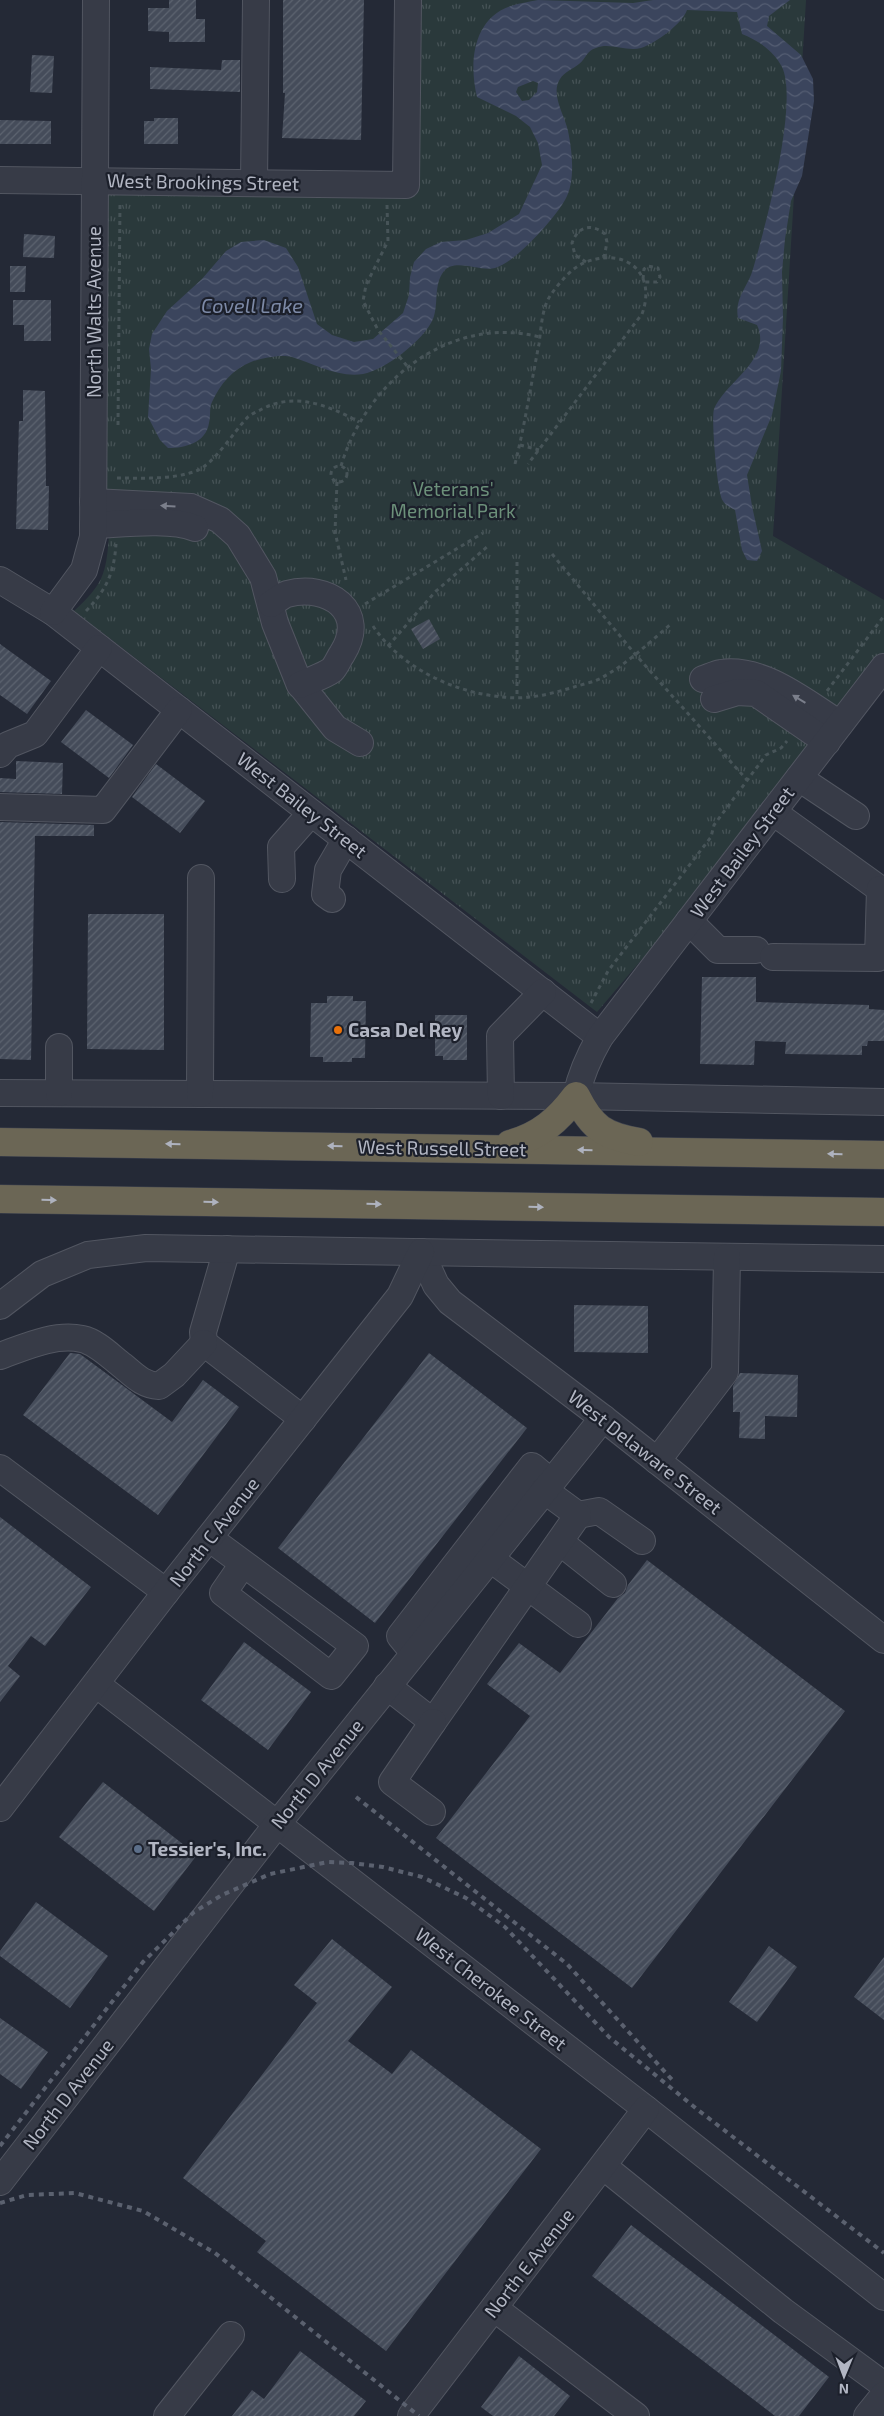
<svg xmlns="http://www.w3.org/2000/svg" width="884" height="2416" viewBox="0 0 884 2416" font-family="'Exo 2',sans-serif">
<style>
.grass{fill:url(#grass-tufts)}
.water{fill:url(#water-waves);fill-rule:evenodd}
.building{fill:url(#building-hatch)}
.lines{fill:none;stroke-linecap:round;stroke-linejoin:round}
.minor-casing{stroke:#525661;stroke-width:28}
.highway-casing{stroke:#424651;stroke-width:29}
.path{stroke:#475458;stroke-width:3;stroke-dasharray:4 4;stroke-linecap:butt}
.minor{stroke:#373b47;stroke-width:26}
.highway{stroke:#6b6655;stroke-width:28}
.rail{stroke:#5b616f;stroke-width:4;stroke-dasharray:5 5;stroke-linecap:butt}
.oneway{fill:#7b7f8b}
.oneway2{fill:#aeb2be}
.food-dot{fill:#e8710a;stroke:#1c202b;stroke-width:2}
.service-dot{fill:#5c6f8a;stroke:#1c202b;stroke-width:2}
.labels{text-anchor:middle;stroke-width:4.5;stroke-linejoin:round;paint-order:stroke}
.street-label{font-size:19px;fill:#b2b6c3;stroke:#1c202b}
.park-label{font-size:19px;fill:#6c907a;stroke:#1c202b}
.poi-label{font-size:19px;font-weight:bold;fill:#b2b6c3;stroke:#1c202b;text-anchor:start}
.water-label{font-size:20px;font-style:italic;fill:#7d8aa7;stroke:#1c202b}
</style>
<defs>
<pattern id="grass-tufts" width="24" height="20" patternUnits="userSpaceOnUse" patternTransform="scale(1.25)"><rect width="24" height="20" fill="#2a393b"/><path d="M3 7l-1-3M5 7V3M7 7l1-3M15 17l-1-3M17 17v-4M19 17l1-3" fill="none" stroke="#465356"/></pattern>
<pattern id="water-waves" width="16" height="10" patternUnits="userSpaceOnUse" patternTransform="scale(1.25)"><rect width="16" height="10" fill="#3b455d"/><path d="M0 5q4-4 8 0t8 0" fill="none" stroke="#555e73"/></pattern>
<pattern id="building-hatch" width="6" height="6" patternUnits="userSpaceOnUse" patternTransform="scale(1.25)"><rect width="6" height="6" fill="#454c5a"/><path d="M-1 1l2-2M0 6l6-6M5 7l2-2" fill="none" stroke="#5d6470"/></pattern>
</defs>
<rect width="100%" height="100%" fill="#242936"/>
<!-- grass -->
<path class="grass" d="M408,0H806L773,536L884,600V667L827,742L597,1012L74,611C103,584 106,575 109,536L94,181L406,185Z"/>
<!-- water -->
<path class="water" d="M538,0L633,3L653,0H790L769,16L767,26L801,55L813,79L814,101L802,176L791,201L785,239L782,272L783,318L781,371L772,415L747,475L752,506L762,551L757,561L747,560L742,550L735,510C731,508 725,505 723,501C717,494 711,418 714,409C725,382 773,359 757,325L738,318C734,298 748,287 753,269C765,228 799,103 782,67C774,51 759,41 742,34L737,12L687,10C682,24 656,43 641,48C626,52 610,42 596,48C586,51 586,59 579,64C573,69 564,72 560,79C550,94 565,116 568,131C572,150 576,182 565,200C555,218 515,263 495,268C480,272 455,258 444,271C433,285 439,304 433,319C424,340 385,370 363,374C339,378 314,364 292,357C281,354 262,358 251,362C233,369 220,384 212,402C209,408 211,416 209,423C206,443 185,448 168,448L160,440L148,417L151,369L149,349L152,334L167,311L202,279L226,251L241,242L264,240L286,248L298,267L317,324L332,335L354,342L373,339L403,313L409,295L410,277L414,262L426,249L441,242L466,240L488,233L519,214L542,165L538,143L530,127L516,116L477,97C469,64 472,19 511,6C519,3 529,2 538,0ZM533,81L538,83L537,92L529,100L522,101L516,92L518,87Z"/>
<!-- building -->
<g class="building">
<path d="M169,0H196V19H205V42H169V32L148,31V8H169Z"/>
<path d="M283,0H364L361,140L282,138L285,93H283Z"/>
<path d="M32,55L54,56L52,93L30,92Z"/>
<path d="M222,60H240V92L150,89V67L221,70Z"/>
<path d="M154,118H178V144H144V121H154Z"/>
<path d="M0,120L51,121V144H0Z"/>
<path d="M24,234L55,236L54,258L23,257Z"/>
<path d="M10,266H26L25,292H10Z"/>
<path d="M13,300H51V341H24V325H13Z"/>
<path d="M23,390L45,391L46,486H49L48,530L16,529L19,421H23Z"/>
<path d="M429,619L440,639L423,649L411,629Z"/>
<path d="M0,644L51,681L27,714L0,695Z"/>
<path d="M86,710L133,745L109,778L61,742Z"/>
<path d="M16,761L63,763L62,794L0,792V778L16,779Z"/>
<path d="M156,764L205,801L180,833L132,797Z"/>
<path d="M0,822L94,825V836H35L31,1060L0,1059Z"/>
<path d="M88,914H164V1050L87,1049Z"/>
<path d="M702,977H756V1002L869,1005V1009L884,1010V1041H868L867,1046H862V1055L785,1054L786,1042L755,1041L754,1065L700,1064Z"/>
<path d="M327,996H353V1001H366L365,1058H352V1062H323V1057H310L311,1003H327Z"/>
<path d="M435,1015H467V1060H443V1056H435Z"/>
<path d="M574,1305L648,1306V1353L574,1352Z"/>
<path d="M70,1353L80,1354L172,1422L203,1380L239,1407L158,1515L23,1415Z"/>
<path d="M429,1353L527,1428L375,1623L278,1548Z"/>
<path d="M740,1373L798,1375L797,1417L765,1416V1439L739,1438L740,1412H733V1386Z"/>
<path d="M0,1517L91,1587L45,1646L31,1636L8,1666L20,1676L0,1702Z"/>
<path d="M647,1560L845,1711L632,1988L436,1838L530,1716L487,1684L519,1643L560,1673L618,1598L625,1593L628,1585Z"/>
<path d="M244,1642L311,1692L268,1750L201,1700Z"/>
<path d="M103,1782L197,1855L154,1911L59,1837Z"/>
<path d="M36,1902L108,1956L70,2008L0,1956V1951Z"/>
<path d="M332,1939L392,1987L348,2041L392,2074L411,2050L541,2149L386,2351L257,2252L266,2241L183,2178L317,2003L294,1985Z"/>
<path d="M769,1946L797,1967L757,2022L729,2002Z"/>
<path d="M884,1957V2020L854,1997Z"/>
<path d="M0,2018L48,2052L21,2089L0,2074Z"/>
<path d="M631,2225L829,2377L799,2416H775L592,2276Z"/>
<path d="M300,2351L366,2401L354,2416H232L252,2390L264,2399Z"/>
<path d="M519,2356L570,2396L554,2416H493L481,2407Z"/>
</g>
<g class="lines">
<defs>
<g id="minor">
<path d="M0,180L406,185L408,0"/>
<path d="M254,183L256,0"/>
<path d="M93,502L191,507L220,520L238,536L263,577L275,623L299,683L335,728L360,743"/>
<path d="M93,525C121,524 170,518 195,528"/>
<path d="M0,580L53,612L600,1037"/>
<path d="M271,604C276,601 281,596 287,594C328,583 369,611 342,654C339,658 336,666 332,670C324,676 310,680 300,685"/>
<path d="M53,612L84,570L93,537L96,0"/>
<path d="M703,679C709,677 715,674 721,673C764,667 806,703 840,724"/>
<path d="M714,699L737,692L756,693L827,742"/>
<path d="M0,754L8,745L35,734L99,648"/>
<path d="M799,778L856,816"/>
<path d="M0,807L103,810L179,710"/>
<path d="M773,812L884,892"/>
<path d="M282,879L281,847L311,813"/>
<path d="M332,899L325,894L328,870L346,839"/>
<path d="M689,921L718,950H756"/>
<path d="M773,957L878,958L880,889"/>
<path d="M0,1093L576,1096L884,1102"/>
<path d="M59,1093V1047"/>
<path d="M200,1094L201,878"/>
<path d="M501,1096L500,1036L543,992"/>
<path d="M576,1096C581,1074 589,1056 600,1037L884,667"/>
<path d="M227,1249L203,1332L204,1343L303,1419"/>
<path d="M421,1252L436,1285L450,1302L603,1418L884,1640"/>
<path d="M0,1306L42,1274L88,1255L146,1248L884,1259"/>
<path d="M0,1356C25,1347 55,1333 82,1339C97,1342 111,1357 123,1366C135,1376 143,1385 159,1386L174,1375L204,1343"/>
<path d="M657,1461L725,1372L727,1257"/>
<path d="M0,1468L166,1592"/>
<path d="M578,1515L599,1511L642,1541"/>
<path d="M209,1538L355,1646L331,1676L223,1593L243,1564"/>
<path d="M560,1542L613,1584"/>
<path d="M476,1548L578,1624"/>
<path d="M414,1653L400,1636L532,1466L551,1482"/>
<path d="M96,1684L646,2109L884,2297"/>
<path d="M387,1686L433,1722L578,1515L544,1490"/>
<path d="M0,1808L166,1592L400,1296L421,1252"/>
<path d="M432,1812L392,1782L433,1722"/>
<path d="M603,2166L783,2311L884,2385"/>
<path d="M0,2182L278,1823L603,1418"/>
<path d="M494,2308L636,2416"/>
<path d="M167,2416L231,2335"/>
<path d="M411,2416L646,2109"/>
<path d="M867,2416L884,2395"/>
</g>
<g id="highway">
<path d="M0,1142L884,1155"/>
<path d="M510,1144C540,1136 558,1120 576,1096C592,1128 604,1136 639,1142"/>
<path d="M0,1199L884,1212"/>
</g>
</defs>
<!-- minor casing -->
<use href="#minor" class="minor-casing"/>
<!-- highway casing -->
<use href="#highway" class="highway-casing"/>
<!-- path -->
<g class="path">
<path d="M387,205L388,241L366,285L363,301L378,330L407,366"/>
<path d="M586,262L575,255L572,243C578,226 591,223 605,234L607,242L604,258"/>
<path d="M643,279L644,269L648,266L658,268L660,277L657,282H645"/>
<path d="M118,425L120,202"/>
<path d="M520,445L539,450"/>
<path d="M515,464C525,424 531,384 539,344C541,329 542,308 550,296C559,283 572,267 586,262C626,247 657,273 642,314L528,464"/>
<circle cx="339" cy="474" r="8"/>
<path d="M341,466C366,382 449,314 540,337"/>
<path d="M117,478C143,478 171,480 196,471C213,465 234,432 246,419C250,414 257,412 262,409C295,392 328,405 359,422"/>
<path d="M337,482L335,532L346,580"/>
<path d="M552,554L635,654L747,780"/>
<path d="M517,562V697"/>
<path d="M365,604L483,533"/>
<path d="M86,611C106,590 114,574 116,544"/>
<path d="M373,626C400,667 454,693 503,697C527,700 551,694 574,687C583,684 595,682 603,677C628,663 650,642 672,623"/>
<path d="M388,646L435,592L488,546"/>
<path d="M827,691L884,616"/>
<path d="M591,1003L608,971L711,837L714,825L766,755L781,748L787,741"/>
</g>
<!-- minor -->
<use href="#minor" class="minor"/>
<!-- highway -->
<use href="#highway" class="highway"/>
<!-- rail -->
<g class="rail">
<path d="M356,1797L567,1964L675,2083"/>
<path d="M0,2146L143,1962L194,1912L222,1895L270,1874L328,1862L352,1863L383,1867L422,1877L466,1898L505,1927L609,2037L698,2110L884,2253"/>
<path d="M0,2203L27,2195L75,2193L143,2211L215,2253L419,2416"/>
</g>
</g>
<!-- one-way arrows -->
<defs><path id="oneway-solid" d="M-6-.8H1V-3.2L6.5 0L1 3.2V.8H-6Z" transform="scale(1.25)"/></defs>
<g class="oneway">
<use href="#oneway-solid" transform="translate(168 506) rotate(-176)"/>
<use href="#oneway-solid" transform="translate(799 699) rotate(-149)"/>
</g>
<g class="oneway2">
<use href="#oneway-solid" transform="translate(173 1144) rotate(-179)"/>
<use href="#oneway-solid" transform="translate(335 1146) rotate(-179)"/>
<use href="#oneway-solid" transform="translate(585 1150) rotate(-179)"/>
<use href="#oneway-solid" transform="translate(835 1154) rotate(-179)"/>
<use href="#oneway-solid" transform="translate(49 1200) rotate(1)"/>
<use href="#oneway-solid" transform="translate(211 1202) rotate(1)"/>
<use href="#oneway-solid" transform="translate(374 1204) rotate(1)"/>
<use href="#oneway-solid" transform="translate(536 1207) rotate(1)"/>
</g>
<!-- markers -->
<circle class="food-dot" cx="338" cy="1030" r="5"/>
<circle class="service-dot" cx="138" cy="1849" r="5"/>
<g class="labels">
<!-- street labels -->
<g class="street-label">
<text transform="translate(203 182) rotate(1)" y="7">West Brookings Street</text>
<text transform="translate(94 312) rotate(-90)" y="7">North Walts Avenue</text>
<text transform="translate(302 805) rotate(38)" y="7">West Bailey Street</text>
<text transform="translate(742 852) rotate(-53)" y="7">West Bailey Street</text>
<text transform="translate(442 1148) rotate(1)" y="7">West Russell Street</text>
<text transform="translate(645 1452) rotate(38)" y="7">West Delaware Street</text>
<text transform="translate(214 1532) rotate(-52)" y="7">North C Avenue</text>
<text transform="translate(317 1774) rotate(-51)" y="7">North D Avenue</text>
<text transform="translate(491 1989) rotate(38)" y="7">West Cherokee Street</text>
<text transform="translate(68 2094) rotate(-52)" y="7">North D Avenue</text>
<text transform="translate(529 2263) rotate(-52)" y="7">North E Avenue</text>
</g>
<!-- park labels -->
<g class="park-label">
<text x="453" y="496">Veterans'<tspan x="453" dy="22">Memorial Park</tspan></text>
</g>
<!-- poi labels -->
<g class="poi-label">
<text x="348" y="1037">Casa Del Rey</text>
<text x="148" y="1856">Tessier's, Inc.</text>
</g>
<!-- water labels -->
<g class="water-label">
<text x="252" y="313">Covell Lake</text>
</g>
</g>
<!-- north arrow -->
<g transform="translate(844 2376) rotate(181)" stroke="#1c202b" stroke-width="4" paint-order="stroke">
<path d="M0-4L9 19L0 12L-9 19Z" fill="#b2b6c3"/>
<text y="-8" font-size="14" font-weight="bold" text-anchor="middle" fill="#b2b6c3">N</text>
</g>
</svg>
